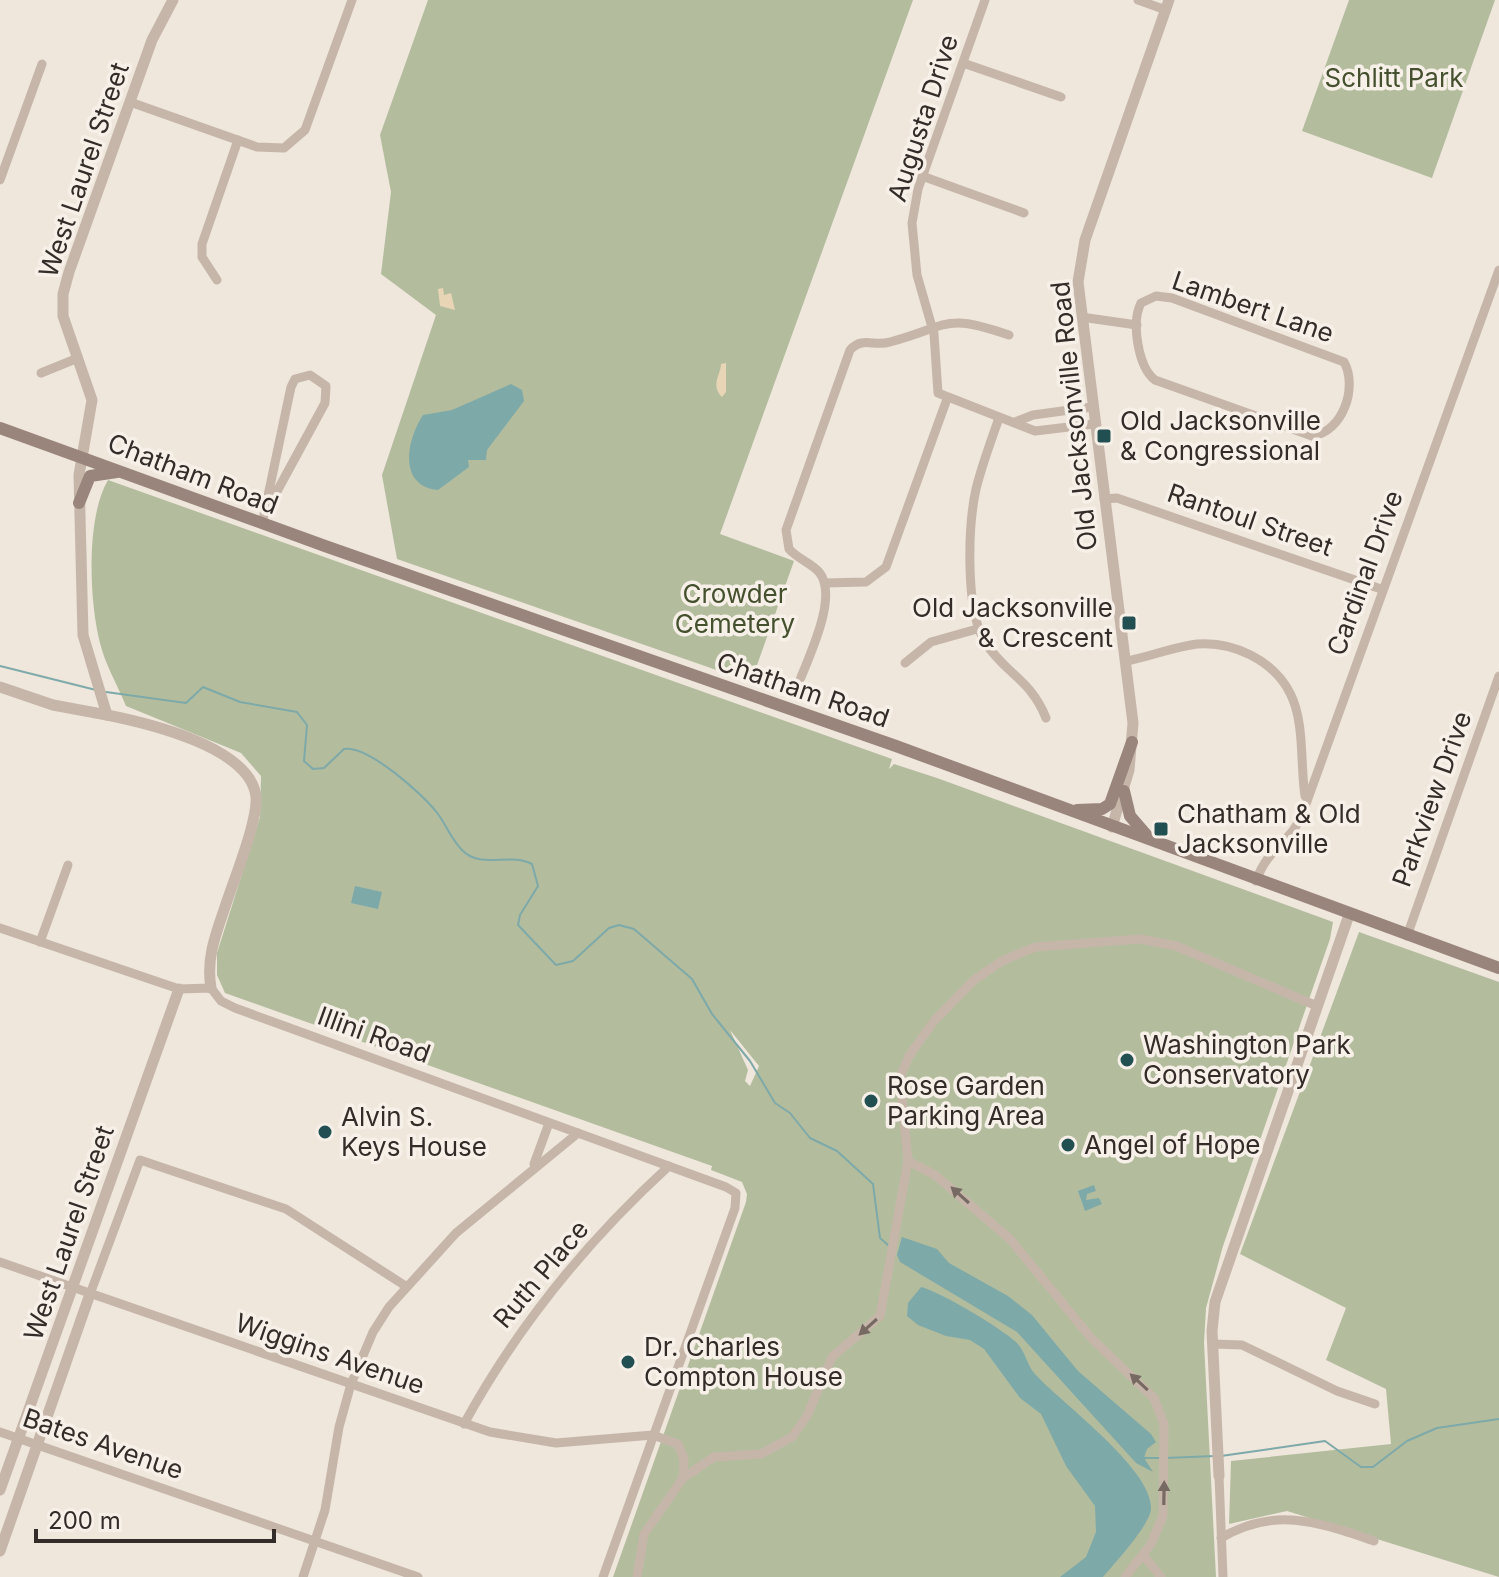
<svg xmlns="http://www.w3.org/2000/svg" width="1499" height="1577" viewBox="0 0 1499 1577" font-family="Inter,sans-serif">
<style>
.green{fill:#b3bd9e;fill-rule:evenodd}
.sand{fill:#e7d5b6}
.water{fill:#7ea9a9}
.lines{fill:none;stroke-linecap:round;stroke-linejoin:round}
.stream{stroke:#7ea9a9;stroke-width:2}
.minor{stroke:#c6b6a9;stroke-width:9}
.tertiary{stroke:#c6b6a9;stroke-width:11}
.secondary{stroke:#99857b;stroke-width:12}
.oneway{fill:#766a62}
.poi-dot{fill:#224f51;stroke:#f7f0e8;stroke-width:3}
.labels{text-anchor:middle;stroke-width:7;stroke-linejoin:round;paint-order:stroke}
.park-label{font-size:26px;fill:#44502e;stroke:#f7f0e8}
.street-label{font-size:26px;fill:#342c28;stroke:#f7f0e8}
.poi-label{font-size:26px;fill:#342c28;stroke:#f7f0e8;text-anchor:start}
</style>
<rect width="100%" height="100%" fill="#efe6dc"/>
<!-- green -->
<g class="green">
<path d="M428,0H913L720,534L794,561L751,682L397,559L382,475L436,315L381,274L391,192L380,135Z"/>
<path d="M1349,0H1495L1432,178L1302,131Z"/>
<path d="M108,480L892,759L889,769L894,764L937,778L1333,922L1330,939L1223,1246L1206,1308L1204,1343L1216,1577H613L746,1202L747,1194L742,1182L711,1170L712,1166L225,993L217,975V953L260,817L261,776L241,753L126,706C118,686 105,664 100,643C89,600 86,517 108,480ZM730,1030L759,1066L750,1086L745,1081L748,1070Z"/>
<path d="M1359,932L1499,982V1577L1287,1511L1229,1524L1231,1461L1391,1444L1386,1389L1326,1360L1346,1308L1240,1254Z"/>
</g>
<!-- sand -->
<g class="sand">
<path d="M443,288L444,295L451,293L455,310L440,306L438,289Z"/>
<path d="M726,363V392L722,397C710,385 721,374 721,364Z"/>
</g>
<!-- water -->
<g class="water">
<path d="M511,384L522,390L524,401L487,450L486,460H468L469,467L438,490C397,486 407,439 423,415L452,410Z"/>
<path d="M355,886L382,892L378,909L351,903Z"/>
<path d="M1094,1185L1096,1191L1087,1194L1086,1200L1099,1198L1102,1204L1085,1211L1078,1191Z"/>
<path d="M902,1237L937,1249L949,1263L1008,1296L1032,1315L1078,1371L1151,1434L1156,1442L1147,1449L1144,1458L1153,1472L1136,1463L1017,1332L900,1262L897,1255Z"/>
<path d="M921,1287C941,1292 1001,1328 1016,1342C1026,1352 1026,1363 1034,1373C1060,1402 1153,1469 1151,1509C1150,1525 1114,1564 1103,1577H1060L1086,1557L1096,1532L1095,1506L1066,1466L1041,1414L1020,1398L984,1349L970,1340L946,1336L918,1325L907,1316L908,1303Z"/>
</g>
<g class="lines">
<!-- stream -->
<g class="stream">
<path d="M0,666L96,690"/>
<path d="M106,692L186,703L203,687L240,702L297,712L307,725L304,761L313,769L324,768L344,749C368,745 424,795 438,814C446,825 452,840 462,850C481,870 510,852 532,864L538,886L520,915L518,925L556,965L573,961L609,928L619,925L634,929L692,979L712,1014L750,1061L775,1103L790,1113L810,1138L837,1151L873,1184L880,1238L888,1245"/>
<path d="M1221,1456L1325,1441L1361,1467H1373L1407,1441L1437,1428L1499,1419"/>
<path d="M1144,1458H1159"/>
<path d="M1165,1458L1215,1456"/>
</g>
<!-- minor -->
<g class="minor">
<path d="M985,0L918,189L912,223L917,275L934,334L938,393L1035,431L1094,424"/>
<path d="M1138,0L1166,10"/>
<path d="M963,63L1061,97"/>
<path d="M130,102L257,147L284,148L305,130L352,0"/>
<path d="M922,176L1024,213"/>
<path d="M0,180L42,64"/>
<path d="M217,280L202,257V244L238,140"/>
<path d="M1156,296L1172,298L1344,362C1358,387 1343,432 1312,436L1155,380C1138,367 1131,322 1141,303Z"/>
<path d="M1081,317L1137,325"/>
<path d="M41,373L78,358"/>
<path d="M999,418C991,441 982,465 976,489C968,526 965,610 985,642C1005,674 1030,678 1046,718"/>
<path d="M1015,422L1033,415L1092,407"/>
<path d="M1104,499L1117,498L1381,589"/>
<path d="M262,524L291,387L295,379L310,375L326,386L325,403L269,506"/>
<path d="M825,583L866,582L886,567L947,399"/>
<path d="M1126,661C1150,657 1172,647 1197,644C1233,641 1273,660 1290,693C1305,722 1300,764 1305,796"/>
<path d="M905,663L931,642L977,629"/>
<path d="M796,690C806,662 840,597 819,572C811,563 798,559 789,549L786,530L850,350C863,336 874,347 890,342C950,326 943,312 1009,335"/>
<path d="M1256,881C1268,847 1291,842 1302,815L1499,270"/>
<path d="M0,928L179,989L211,988L221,1001L235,1008L726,1187L736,1193L735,1208L603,1577"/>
<path d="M1407,936L1499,676"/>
<path d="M40,942L68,865"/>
<path d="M908,1161L935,1175L1010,1239L1091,1338L1154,1398L1164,1424L1163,1516L1151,1544L1125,1577"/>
<path d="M534,1164L549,1123"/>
<path d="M0,1262L490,1432L556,1443L653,1435L678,1444L684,1459L683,1478"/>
<path d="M90,1294L140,1160L286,1209L404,1285"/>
<path d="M1213,1344L1242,1345L1337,1391L1375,1404"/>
<path d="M464,1424C517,1327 587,1241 669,1166"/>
<path d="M0,1432L418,1577"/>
<path d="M1219,1476L1223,1577"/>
<path d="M1221,1538C1276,1506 1318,1522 1374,1541"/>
<path d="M1144,1556L1161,1577"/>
<path d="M303,1577L325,1510L339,1427L351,1384L373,1332L389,1307L456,1233L578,1133"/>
<path d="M637,1577L644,1534L683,1478L714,1457L761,1454L792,1437L807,1416L832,1357L880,1316L908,1161L900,1077L909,1056L934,1021L974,980L1002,961L1035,947L1140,939L1176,946L1317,1006"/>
</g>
<!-- tertiary -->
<g class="tertiary">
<path d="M173,0L152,40L69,272L63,294V316L92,400L79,475L83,635L107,715C147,723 251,747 256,797C258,822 232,884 224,910C215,936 206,960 211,988"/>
<path d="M0,687L53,705L107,715"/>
<path d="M1112,827L1129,770L1133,723L1078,282L1085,240L1169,0"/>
<path d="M1219,1476L1212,1331L1215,1302L1349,915"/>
<path d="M0,1490L179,989"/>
<path d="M0,1551L90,1294"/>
</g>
<!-- secondary -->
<g class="secondary">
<path d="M0,428L325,546L896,746L1499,968"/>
<path d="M79,503L90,476L117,472"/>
<path d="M1124,791L1130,816L1149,838"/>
<path d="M1077,810L1102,809L1110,804L1132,742"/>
</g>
</g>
<!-- one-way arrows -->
<defs><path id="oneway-solid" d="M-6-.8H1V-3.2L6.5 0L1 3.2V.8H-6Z" transform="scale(2)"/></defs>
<g class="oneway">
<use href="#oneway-solid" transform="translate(960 1195) rotate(-138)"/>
<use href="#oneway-solid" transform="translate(868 1327) rotate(138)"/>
<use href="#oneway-solid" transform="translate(1139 1382) rotate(-137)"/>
<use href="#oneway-solid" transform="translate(1164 1493) rotate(-89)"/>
</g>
<!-- markers -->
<g class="poi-dot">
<rect x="1096" y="428" width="16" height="16" rx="4"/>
<rect x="1121" y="615" width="16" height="16" rx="4"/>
<rect x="1153" y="821" width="16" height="16" rx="4"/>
<circle cx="1127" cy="1060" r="8"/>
<circle cx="871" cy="1101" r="8"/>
<circle cx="325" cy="1132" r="8"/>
<circle cx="1068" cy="1145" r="8"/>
<circle cx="628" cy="1362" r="8"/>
</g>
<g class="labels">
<!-- park labels -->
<g class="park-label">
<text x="1394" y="87">Schlitt Park</text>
<text x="735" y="603">Crowder<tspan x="735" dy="30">Cemetery</tspan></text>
</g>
<!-- street labels -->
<g class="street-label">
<text transform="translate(923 118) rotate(-72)" y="9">Augusta Drive</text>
<text transform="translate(84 170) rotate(-71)" y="9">West Laurel Street</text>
<text transform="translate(1253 307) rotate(19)" y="9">Lambert Lane</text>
<text transform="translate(1074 416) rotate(-96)" y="9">Old Jacksonville Road</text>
<text transform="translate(193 474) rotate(21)" y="9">Chatham Road</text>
<text transform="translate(1250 520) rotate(19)" y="9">Rantoul Street</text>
<text transform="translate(1365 573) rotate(-70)" y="9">Cardinal Drive</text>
<text transform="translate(803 690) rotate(19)" y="9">Chatham Road</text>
<text transform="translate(1432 799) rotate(-70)" y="9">Parkview Drive</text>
<text transform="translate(374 1035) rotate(20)" y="9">Illini Road</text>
<text transform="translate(69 1233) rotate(-71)" y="9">West Laurel Street</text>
<text transform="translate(541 1274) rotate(-50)" y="9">Ruth Place</text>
<text transform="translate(330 1354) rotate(19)" y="9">Wiggins Avenue</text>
<text transform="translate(103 1444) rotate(19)" y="9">Bates Avenue</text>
</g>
<!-- poi labels -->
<g class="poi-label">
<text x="1120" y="430">Old Jacksonville<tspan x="1120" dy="30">&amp; Congressional</tspan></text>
<text x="1113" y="617" text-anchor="end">Old Jacksonville<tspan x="1113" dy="30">&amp; Crescent</tspan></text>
<text x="1177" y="823">Chatham &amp; Old<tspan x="1177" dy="30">Jacksonville</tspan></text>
<text x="1143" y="1054">Washington Park<tspan x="1143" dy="30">Conservatory</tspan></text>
<text x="887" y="1095">Rose Garden<tspan x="887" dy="30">Parking Area</tspan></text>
<text x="341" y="1126">Alvin S.<tspan x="341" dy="30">Keys House</tspan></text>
<text x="1084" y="1154">Angel of Hope</text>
<text x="644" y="1356">Dr. Charles<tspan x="644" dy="30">Compton House</tspan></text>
</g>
</g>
<!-- scale -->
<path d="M36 1529v12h238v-12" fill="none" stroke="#342c28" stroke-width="4"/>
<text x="48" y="1529" font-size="24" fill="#342c28" stroke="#f7f0e8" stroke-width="6" paint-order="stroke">200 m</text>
</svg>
